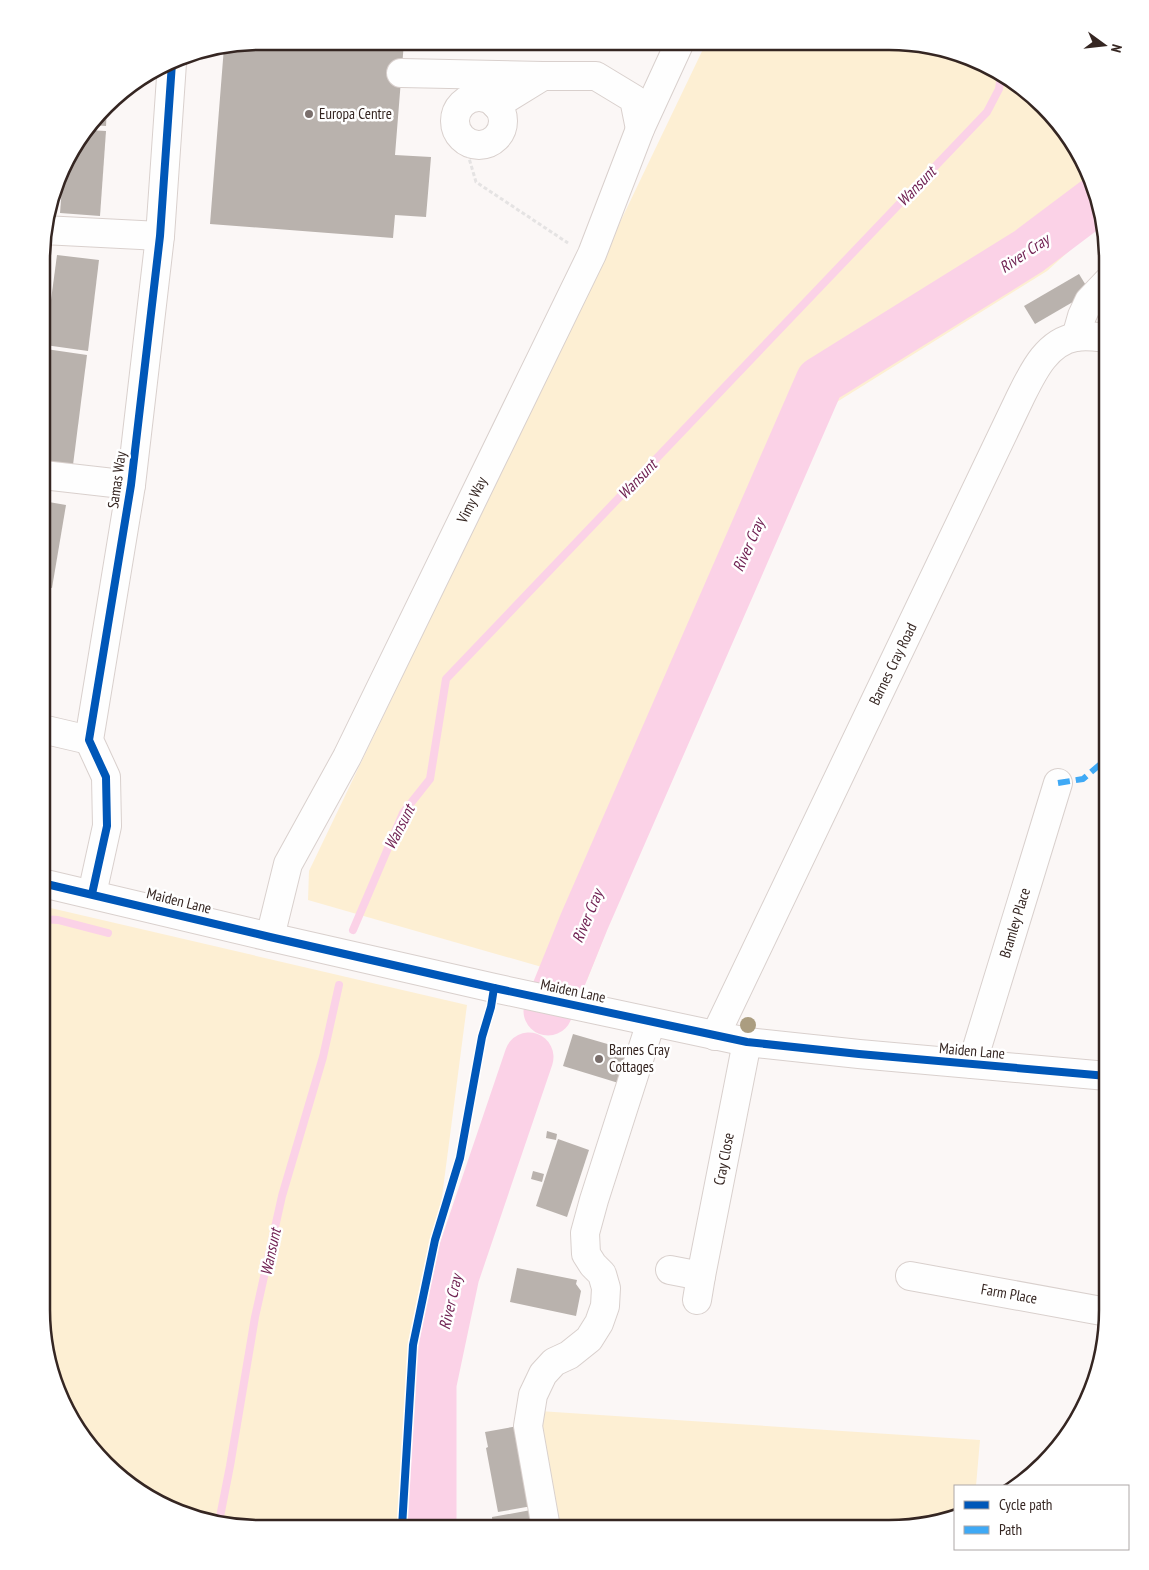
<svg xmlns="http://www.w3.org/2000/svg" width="1149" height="1570" viewBox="0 0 1149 1570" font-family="'PT Sans Narrow',sans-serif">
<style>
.green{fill:#fdefd3}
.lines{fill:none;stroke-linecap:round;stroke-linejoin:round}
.stream{stroke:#fbd2e7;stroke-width:8}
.river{stroke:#fbd2e7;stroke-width:49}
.building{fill:#b9b2ad}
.minor-casing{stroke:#d9d0cd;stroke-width:30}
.path{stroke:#e5e3e3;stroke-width:3;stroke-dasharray:4 2.5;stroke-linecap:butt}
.minor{stroke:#fefefe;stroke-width:28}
.quiet{stroke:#3fa9f5;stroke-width:6;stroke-dasharray:12 6;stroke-linecap:butt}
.cycleway-casing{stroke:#fff;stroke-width:11}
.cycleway{stroke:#0057b8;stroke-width:8}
.tree{fill:#ab9d80}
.poi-dot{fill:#7a6f6c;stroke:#fff;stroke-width:2}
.labels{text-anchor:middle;stroke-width:5;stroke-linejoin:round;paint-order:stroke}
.poi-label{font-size:15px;fill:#352622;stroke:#fff;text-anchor:start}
.street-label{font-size:15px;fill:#352622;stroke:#fff}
.water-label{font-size:16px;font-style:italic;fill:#702253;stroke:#fff}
.rim{fill:none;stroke:#352622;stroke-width:2.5}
</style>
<rect width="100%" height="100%" fill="#fbf7f6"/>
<!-- green -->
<g class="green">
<path d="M706,43H918L1011,78L1054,116L1085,163L1099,224L1047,271L808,420L587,980L308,900L309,871Z"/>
<path d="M42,906L467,1005L399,1527H232L138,1492L96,1455L64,1407L41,1310Z"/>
<path d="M539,1411L980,1440L976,1486H955V1513L889,1529L561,1528Z"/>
</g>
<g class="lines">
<!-- stream -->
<g class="stream">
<path d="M42,919L58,920L108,933"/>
<path d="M353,930L403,813L430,779L446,679L987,112L999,89L1001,75"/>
<path d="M219,1522L230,1466L255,1317L282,1196L323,1057L339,985"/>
</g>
<!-- river -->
<g class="river">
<path d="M548,1011L584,922L820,381L1029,251L1094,202"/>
<path d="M432,1527V1384L455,1275L529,1057"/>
</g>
</g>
<!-- building -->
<g class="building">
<path d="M260,41L404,42L395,155L431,157L426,217L395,215L393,238L210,224L224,47Z"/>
<path d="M107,106L106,126L91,125Z"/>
<path d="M88,130L106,131L100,216L60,213L63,173L70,151Z"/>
<path d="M57,255L99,260L88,351L45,345Z"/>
<path d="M1079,274L1090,292L1035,324L1024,306Z"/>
<path d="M46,349L87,355L73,465L43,461V376Z"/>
<path d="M43,501L66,505L52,588L43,586Z"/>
<path d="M573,1034L635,1052L625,1085L563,1066Z"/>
<path d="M547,1131L557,1134L556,1140L546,1138Z"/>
<path d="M558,1139L589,1150L567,1217L536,1206Z"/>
<path d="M533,1171L544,1174L542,1182L531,1179Z"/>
<path d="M517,1268L577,1280L576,1284L581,1291L576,1316L510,1302Z"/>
<path d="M518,1426L532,1506L498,1512L486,1448L488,1447L485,1432Z"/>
<path d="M531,1510L534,1528H493L492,1517Z"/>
</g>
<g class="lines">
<defs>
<g id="minor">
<path d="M401,73L543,76"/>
<circle cx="479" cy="121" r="24"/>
<path d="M496,105L543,76H596L634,99L640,129"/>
<path d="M43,230L160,236"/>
<path d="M1076,337L1082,316L1089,301L1108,281"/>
<path d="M43,475L131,485"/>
<path d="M42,729L89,740"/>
<path d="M42,883L270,937L494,988L747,1042L859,1054L1107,1076"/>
<path d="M92,894L107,826L106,777L89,740L131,485L160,236L172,63"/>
<path d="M270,937L288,864L347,757L592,254L640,129L680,42"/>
<path d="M715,1036L1020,398C1032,374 1046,342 1076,337C1087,335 1097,337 1108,338"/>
<path d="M972,1064L1058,783"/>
<path d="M670,1270L701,1276L747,1042"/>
<path d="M910,1276L1107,1312"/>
<path d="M697,1300L701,1276"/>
<path d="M546,1528L528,1426L533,1395L543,1374L554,1362L569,1355L589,1339L599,1323L605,1306L606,1288L602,1274L593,1265L586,1254L585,1233L594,1200L651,1022"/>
</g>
</defs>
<!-- minor casing -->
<use href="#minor" class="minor-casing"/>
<!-- path -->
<g class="path">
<path d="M464,141L476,182L568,243"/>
<path d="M482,1037L486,1013"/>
</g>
<!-- minor -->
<use href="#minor" class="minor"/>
<!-- quiet -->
<path class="quiet" d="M1058,783L1083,779L1103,762H1108"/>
<defs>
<g id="cycleway">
<path d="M42,883L270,937L494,988L747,1042L859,1054L1107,1076"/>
<path d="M92,894L107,826L106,777L89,740L131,485L160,236L172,63"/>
<path d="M402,1527L413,1345L435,1240L460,1158L482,1037L491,1007L494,988"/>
</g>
</defs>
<!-- cycleway casing -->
<use href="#cycleway" class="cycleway-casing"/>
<!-- cycleway -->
<use href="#cycleway" class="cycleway"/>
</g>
<!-- trees -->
<circle class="tree" cx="748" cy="1025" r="8"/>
<!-- markers -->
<g class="poi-dot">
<circle cx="309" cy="114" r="5"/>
<circle cx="599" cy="1059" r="5"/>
</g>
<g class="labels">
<!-- poi labels -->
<g class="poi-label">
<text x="319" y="119">Europa Centre</text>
<text x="609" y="1055">Barnes Cray<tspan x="609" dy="17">Cottages</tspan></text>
</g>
<!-- street labels -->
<g class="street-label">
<text transform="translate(117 480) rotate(-82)" y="5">Samas Way</text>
<text transform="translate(472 500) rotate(-64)" y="5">Vimy Way</text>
<text transform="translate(893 664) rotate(-64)" y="5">Barnes Cray Road</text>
<text transform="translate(179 901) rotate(14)" y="5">Maiden Lane</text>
<text transform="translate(1015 923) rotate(-73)" y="5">Bramley Place</text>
<text transform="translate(573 991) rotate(12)" y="5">Maiden Lane</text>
<text transform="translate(972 1051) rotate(5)" y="5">Maiden Lane</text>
<text transform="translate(724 1159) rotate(-79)" y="5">Cray Close</text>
<text transform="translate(1009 1294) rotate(10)" y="5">Farm Place</text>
</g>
<!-- water labels -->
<g class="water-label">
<text transform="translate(916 186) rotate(-46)" y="6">Wansunt</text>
<text transform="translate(1024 253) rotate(-34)" y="6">River Cray</text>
<text transform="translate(637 479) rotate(-46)" y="6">Wansunt</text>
<text transform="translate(748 545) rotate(-66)" y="6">River Cray</text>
<text transform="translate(399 827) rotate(-63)" y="6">Wansunt</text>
<text transform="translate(587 916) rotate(-67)" y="6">River Cray</text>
<text transform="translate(270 1252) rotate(-78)" y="6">Wansunt</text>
<text transform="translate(450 1302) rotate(-77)" y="6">River Cray</text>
</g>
</g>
<!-- crop -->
<path d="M0 0H1149V1570H0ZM260 50H889A210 210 0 0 1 1099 260V1310A210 210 0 0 1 889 1520H260A210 210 0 0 1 50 1310V260A210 210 0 0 1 260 50Z" fill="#fff" fill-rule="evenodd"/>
<path class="rim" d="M260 50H889A210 210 0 0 1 1099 260V1310A210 210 0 0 1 889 1520H260A210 210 0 0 1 50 1310V260A210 210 0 0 1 260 50Z"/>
<!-- legend -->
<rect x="954" y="1485" width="175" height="65" fill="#ffffff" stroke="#aea8a7"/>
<rect x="964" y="1501" width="25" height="8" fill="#0057b8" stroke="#aea8a7"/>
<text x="999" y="1510" font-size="15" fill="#352622">Cycle path</text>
<rect x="964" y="1526" width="25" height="8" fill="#3fa9f5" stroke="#aea8a7"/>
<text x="999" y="1535" font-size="15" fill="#352622">Path</text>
<!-- north arrow -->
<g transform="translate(1104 45) rotate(105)" stroke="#ffffff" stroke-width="4" paint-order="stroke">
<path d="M0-4L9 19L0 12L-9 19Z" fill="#352622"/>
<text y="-8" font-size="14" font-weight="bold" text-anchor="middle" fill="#352622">N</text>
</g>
</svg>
